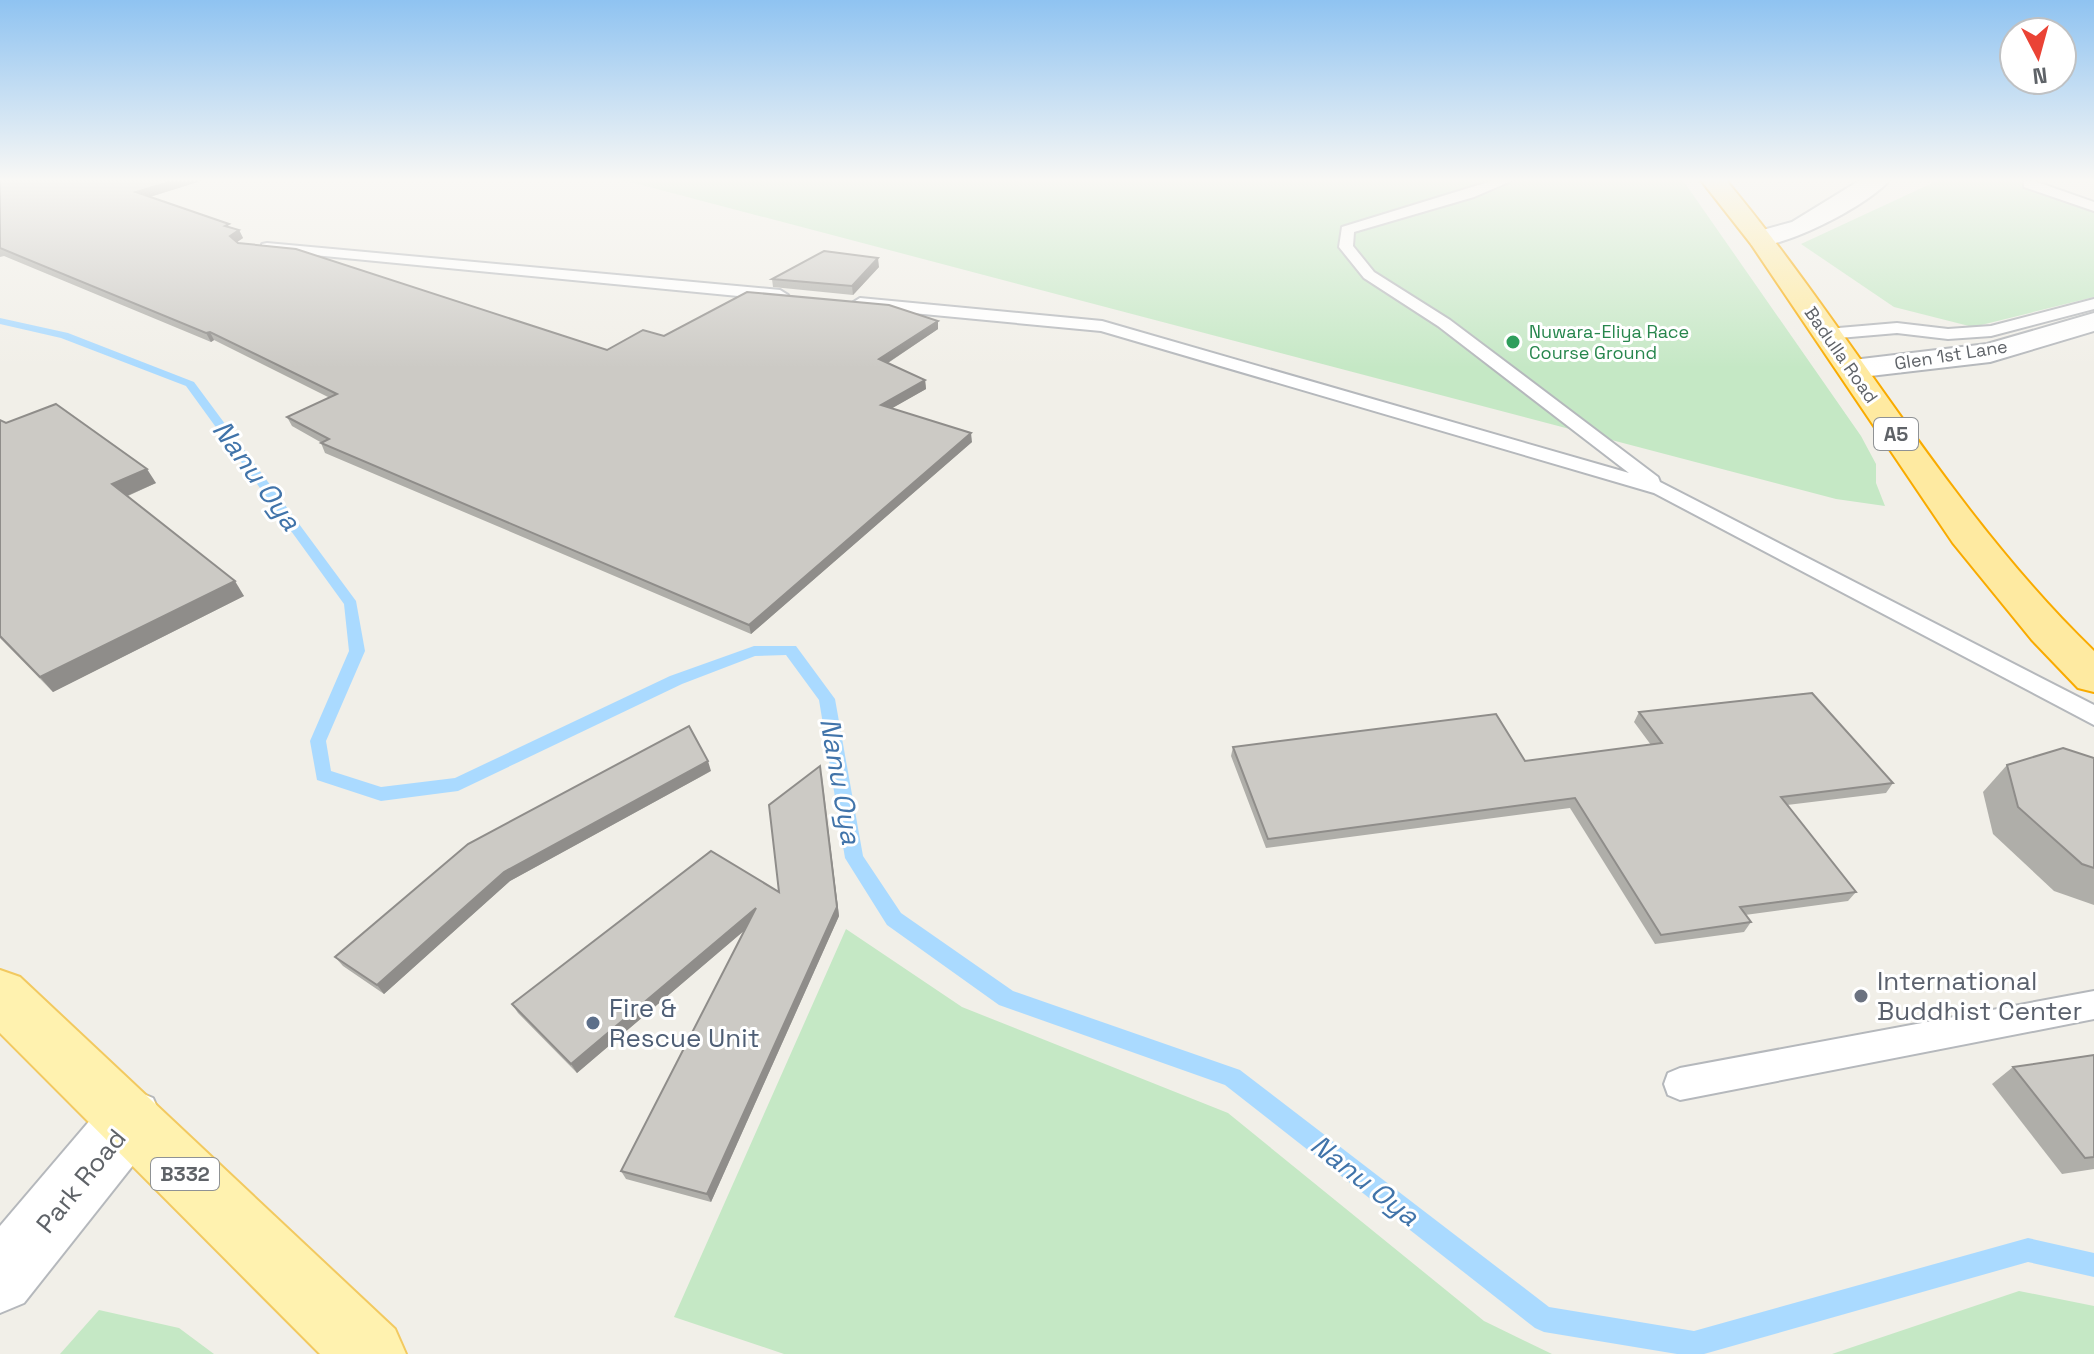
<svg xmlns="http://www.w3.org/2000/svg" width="2094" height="1354" viewBox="0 0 2094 1354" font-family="'Space Grotesk',sans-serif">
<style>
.green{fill:#c5e8c5}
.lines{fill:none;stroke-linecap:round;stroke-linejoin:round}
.stream{fill:#aadaff;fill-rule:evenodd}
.service-casing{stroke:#b5b8bc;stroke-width:4}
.minor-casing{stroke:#b5b8bc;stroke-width:4}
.tertiary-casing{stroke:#b5b8bc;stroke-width:4}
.primary-casing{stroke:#f2c960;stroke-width:4}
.trunk-casing{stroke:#f9ab00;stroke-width:4}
.service{fill:#fff;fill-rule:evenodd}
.minor{fill:#fff;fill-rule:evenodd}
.tertiary{fill:#fff;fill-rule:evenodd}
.primary{fill:#fff2af;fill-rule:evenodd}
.trunk{fill:#feeaa1;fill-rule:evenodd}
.wall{fill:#afaea9}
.shaded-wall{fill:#8f8d8a}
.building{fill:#cccac5;stroke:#8f8d8a;stroke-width:2}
.leisure-dot{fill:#2e9e5b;stroke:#fff;stroke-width:3}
.worship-dot{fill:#6b7280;stroke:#fff;stroke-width:3}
.service-dot{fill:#5c6f8a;stroke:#fff;stroke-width:3}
.labels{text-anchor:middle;stroke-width:6;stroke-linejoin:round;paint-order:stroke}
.far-leisure-label{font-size:18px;fill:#27864d;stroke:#fff;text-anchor:start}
.far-street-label{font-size:18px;fill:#5f6368;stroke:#fff}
.shield{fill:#fff;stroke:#8f9295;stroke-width:2}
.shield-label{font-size:20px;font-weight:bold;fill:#5f6368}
.near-worship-label{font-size:26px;fill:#5b616d;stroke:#fff;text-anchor:start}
.near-service-label{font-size:26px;fill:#4e5e75;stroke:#fff;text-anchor:start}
.near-street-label{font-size:26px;fill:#5f6368;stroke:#fff}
.near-water-label{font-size:28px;font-style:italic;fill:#4174aa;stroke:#fff}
</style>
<rect width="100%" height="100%" fill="#f1efe8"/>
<!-- green -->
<g class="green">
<path d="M619,179H1682L1861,436L1876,464V483L1885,506L1836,499Z"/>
<path d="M1941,179H2023L2094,204V297L1973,327L1894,307L1801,244Z"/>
<path d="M846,929L962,1007L1228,1113L1484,1321L1552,1354H784L674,1317Z"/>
<path d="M2019,1291L2094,1306V1354H1832Z"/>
<path d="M99,1310L179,1328L214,1354H60Z"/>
</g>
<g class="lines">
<!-- stream -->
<path class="stream" d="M0,318L68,333L194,382L356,601L365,651L326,741L331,771L381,787L455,778L670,676L754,646H796L835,699L863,856L901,913L1013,991L1240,1070L1549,1307L1694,1331L2028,1238L2094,1253V1277L2028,1262L1704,1354H1677L1544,1332L1535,1328L1225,1085L999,1005L887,925L845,858L819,700L786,655L755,656L682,684L458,791L381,801L317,780L310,741L349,651L344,604L186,386L61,338L0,324Z"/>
<defs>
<g id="service">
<path d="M1498,179H1516L1474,197L1354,232L1353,246L1374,272L1450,320L1658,477L1660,482L2094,705V725L1654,493L1101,331L860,308L852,303L860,298L1102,321L1629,473L1438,326L1364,278L1339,247L1342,227Z"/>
<path d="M2024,181H2034L2094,202V211L2024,187Z"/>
<path d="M267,243L780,290L788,295L780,300L262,250V244Z"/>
<path d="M2094,299V309L1991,336L1948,339L1897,333L1827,339L1819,334L1827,329L1897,323L1948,329L1991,326Z"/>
<path d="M2094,991V1019L1680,1100L1668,1095L1664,1084L1668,1073L1680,1068Z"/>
</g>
<g id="minor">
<path d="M1862,179H1890C1874,202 1780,252 1752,245L1748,239L1752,233L1792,222Z"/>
<path d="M2094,313V331L1990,362L1853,378L1842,376L1837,369L1842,362L1853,360L1987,344Z"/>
</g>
<path id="tertiary" d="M131,1089L153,1098L162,1119L153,1140L24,1303L0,1313V1226L109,1098Z"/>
<path id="primary" d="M0,970L20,977L395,1329L406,1354H320L0,1033Z"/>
<path id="trunk" d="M1700,179H1725C1853,332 1949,511 2094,651V692L2078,688L2032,640L1953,543L1751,244Z"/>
</defs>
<!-- service casing -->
<use href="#service" class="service-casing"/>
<!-- minor casing -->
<use href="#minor" class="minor-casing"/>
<!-- tertiary casing -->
<use href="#tertiary" class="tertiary-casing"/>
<!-- primary casing -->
<use href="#primary" class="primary-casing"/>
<!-- trunk casing -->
<use href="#trunk" class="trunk-casing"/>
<!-- service -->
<use href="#service" class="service"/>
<!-- minor -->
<use href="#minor" class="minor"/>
<!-- tertiary -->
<use href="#tertiary" class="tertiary"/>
<!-- primary -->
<use href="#primary" class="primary"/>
<!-- trunk -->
<use href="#trunk" class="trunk"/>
</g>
<!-- wall -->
<g class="wall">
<path d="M0,179H207L150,197L239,230L243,238L237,242L238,243L607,350L664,336L938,321V329L888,363L925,380L926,389L892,408L972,442L751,634L325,453L321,443H322L292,426L287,417L330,398L214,340L211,342L4,256L0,257Z"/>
<path d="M879,267L853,295L773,287L772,279Z"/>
<path d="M0,420L156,483L128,496L244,596L53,692L0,638Z"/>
<path d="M1639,712L1893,783L1886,793L1787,805L1856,892L1848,901L1745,915L1751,922L1744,932L1655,944L1570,808L1266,848L1231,756L1233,747L1525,761L1651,745L1634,722Z"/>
<path d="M2094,758V905L2054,891L1993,834L1983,792L2007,765Z"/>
<path d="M711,771L510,881L384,994L343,966L335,957Z"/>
<path d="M822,776L839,916L711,1202L626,1179L621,1171L746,929L577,1073L518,1013L512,1004L779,892Z"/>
<path d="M2094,1055V1169L2062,1174L1992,1084L2013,1067Z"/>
</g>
<!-- shaded-wall -->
<g class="shaded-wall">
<path d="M179,179H207L140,200L136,192Z"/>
<path d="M239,230L243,238L234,244L230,236Z"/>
<path d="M878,258L879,267L853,295L852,286Z"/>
<path d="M938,321V329L880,368L879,359Z"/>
<path d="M210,332L214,340L211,342L206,333Z"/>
<path d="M925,380L926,389L882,414L881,405Z"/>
<path d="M971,433L972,442L751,634L749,625Z"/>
<path d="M147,469L156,483L122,498L112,484Z"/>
<path d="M235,581L244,596L53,692L40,677Z"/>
<path d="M708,761L711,771L510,881L384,994L377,985L504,872Z"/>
<path d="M820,766L839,916L711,1202L707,1194Z"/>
<path d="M756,908L759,918L577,1073L571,1064Z"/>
</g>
<!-- building -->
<g class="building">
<path d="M0,179H179L136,192L229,224L225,226L239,230L230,236L238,243L296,249L607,350L643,330L664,336L747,292L889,305L938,321L879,359L925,380L881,405L971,433L749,625L321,443L329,439L287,417L337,394L210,332L206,333L0,248Z"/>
<path d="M824,251L878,258L852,286L772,279Z"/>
<path d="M56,404L147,469L112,484L235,581L40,677L0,636V420L6,423Z"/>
<path d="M1812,693L1893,783L1781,797L1856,892L1740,907L1751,922L1661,935L1575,798L1268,839L1233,747L1496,714L1525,761L1662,743L1639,712Z"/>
<path d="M689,726L708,761L504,872L377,985L335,957L468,844Z"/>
<path d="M2063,748L2094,758V868L2082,864L2018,807L2007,765Z"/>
<path d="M820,766L837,907L707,1194L621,1171L756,908L571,1064L512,1004L711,851L779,892L769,805Z"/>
<path d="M2094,1055V1157L2085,1158L2013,1067Z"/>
</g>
<!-- sky -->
<linearGradient id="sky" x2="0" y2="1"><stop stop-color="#8fc3f1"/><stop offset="0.49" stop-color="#f9f8f5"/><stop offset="1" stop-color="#f9f8f5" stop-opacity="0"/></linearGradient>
<rect width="2094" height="368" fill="url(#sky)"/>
<!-- markers -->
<circle class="leisure-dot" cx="1513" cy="342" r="8"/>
<circle class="worship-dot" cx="1861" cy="996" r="8"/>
<circle class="service-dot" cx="593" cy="1023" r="8"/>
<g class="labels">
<!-- far-leisure labels -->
<g class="far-leisure-label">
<text x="1529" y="338">Nuwara-Eliya Race<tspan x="1529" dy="21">Course Ground</tspan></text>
</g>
<!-- far-street labels -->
<g class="far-street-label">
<text transform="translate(1841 355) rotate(55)" y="6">Badulla Road</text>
<text transform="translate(1951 355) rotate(-9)" y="6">Glen 1st Lane</text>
</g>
<!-- shield labels -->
<g class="shield">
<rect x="1874" y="418" width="44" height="32" rx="6"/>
<rect x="151" y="1158" width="68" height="32" rx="6"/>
</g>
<g class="shield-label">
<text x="1896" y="441">A5</text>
<text x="185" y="1181">B332</text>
</g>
<!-- near-worship labels -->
<g class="near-worship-label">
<text x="1877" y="990">International<tspan x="1877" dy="30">Buddhist Center</tspan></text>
</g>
<!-- near-service labels -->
<g class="near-service-label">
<text x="609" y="1017">Fire &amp;<tspan x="609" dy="30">Rescue Unit</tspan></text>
</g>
<!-- near-street labels -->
<g class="near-street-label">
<text transform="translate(81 1181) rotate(-51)" y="9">Park Road</text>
</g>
<!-- near-water labels -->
<g class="near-water-label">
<text transform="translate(257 475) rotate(54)" y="10">Nanu Oya</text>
<text transform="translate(841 781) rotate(80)" y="10">Nanu Oya</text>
<text transform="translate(1365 1180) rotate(38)" y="10">Nanu Oya</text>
</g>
</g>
<!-- north arrow -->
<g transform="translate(2038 56) rotate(174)"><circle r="38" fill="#ffffff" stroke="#bfc1c3" stroke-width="2"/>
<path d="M0-6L14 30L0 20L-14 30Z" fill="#ea4335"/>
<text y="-12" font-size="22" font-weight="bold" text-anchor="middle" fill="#5f6368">N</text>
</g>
</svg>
